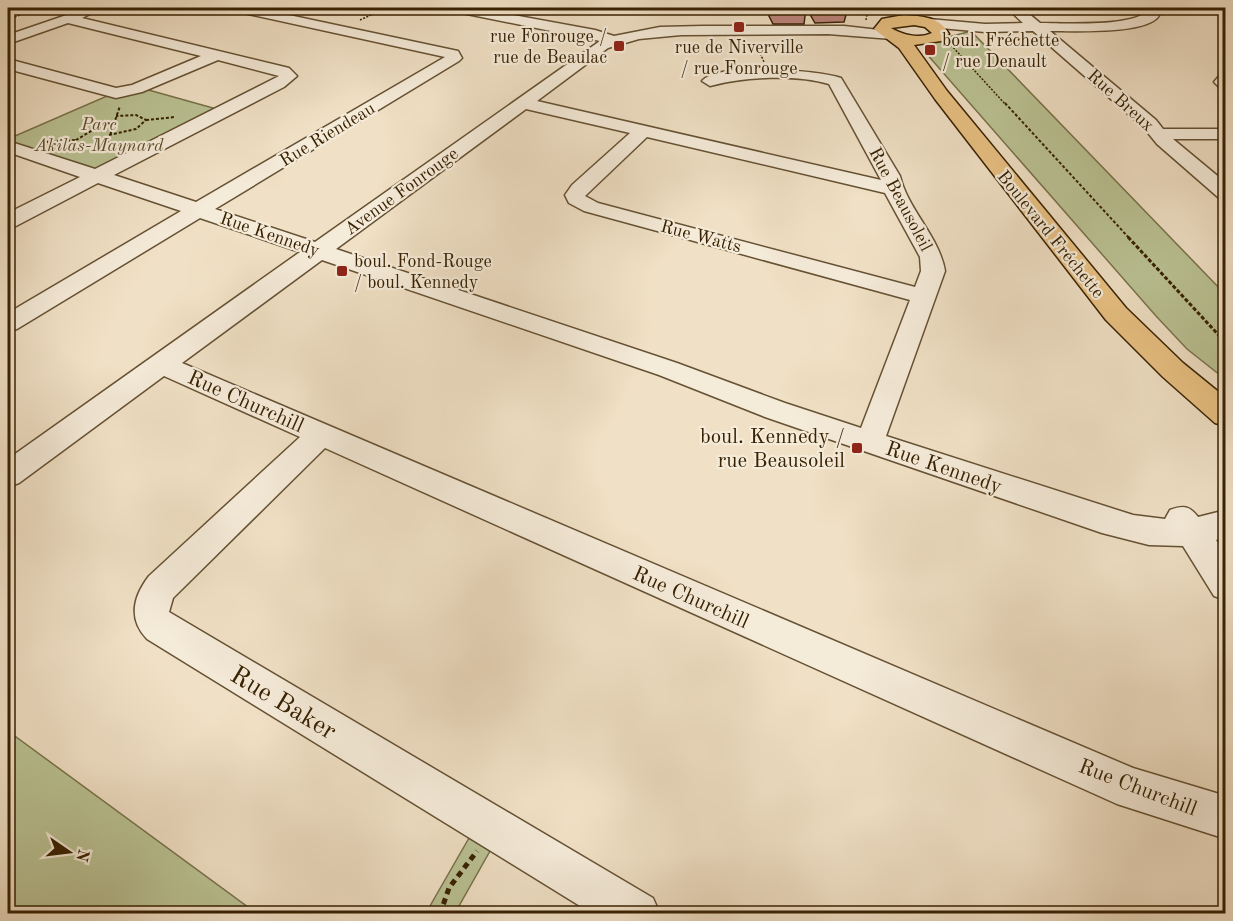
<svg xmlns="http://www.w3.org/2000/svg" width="1233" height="921" viewBox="0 0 1233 921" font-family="'Old Standard TT',serif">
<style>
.green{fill:#bac294;stroke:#78724b;stroke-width:1.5}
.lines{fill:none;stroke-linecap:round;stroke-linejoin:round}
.stream{stroke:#737e70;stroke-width:3}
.minor-casing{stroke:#655133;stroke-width:3}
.major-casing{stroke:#372102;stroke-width:3}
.path-far3{stroke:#372102;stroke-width:1.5;stroke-dasharray:2 1.5;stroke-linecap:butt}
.path-far2{stroke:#372102;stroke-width:2;stroke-dasharray:3 2;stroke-linecap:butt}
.path-far1{stroke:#372102;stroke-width:3;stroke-dasharray:4 2;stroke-linecap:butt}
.path{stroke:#372102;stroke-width:5;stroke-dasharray:6 4.5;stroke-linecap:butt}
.minor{fill:#f5ebd9;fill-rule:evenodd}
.major{fill:#e8c082;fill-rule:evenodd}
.wall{fill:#bd867e;stroke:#372102;stroke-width:1.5}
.poi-dot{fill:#8f2418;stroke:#f5ebd9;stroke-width:2}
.labels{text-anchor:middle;stroke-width:4.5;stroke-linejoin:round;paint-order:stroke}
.far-poi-label{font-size:18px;fill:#372102;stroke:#f5ebd9;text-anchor:start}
.far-street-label{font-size:18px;fill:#372102;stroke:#f5ebd9}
.far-park-label{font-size:18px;font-style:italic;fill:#5e512e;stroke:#f5ebd9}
.street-label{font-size:21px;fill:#372102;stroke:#f5ebd9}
.poi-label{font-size:21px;fill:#372102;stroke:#f5ebd9;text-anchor:end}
.near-street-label{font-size:26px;fill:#372102;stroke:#f5ebd9}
</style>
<rect width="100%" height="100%" fill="#f0e0c5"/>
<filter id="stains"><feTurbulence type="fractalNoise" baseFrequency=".00333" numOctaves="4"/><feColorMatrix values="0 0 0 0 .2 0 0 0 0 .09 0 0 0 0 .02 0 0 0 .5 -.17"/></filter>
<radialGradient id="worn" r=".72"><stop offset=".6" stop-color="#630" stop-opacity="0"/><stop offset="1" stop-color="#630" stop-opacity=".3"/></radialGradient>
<!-- green -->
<g class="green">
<path d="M971,31L1225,294V379L1187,349L1156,316L925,52L926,43Z"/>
<path d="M145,89L220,110L97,169L87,168L8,141V139L107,96H120Z"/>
<path d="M8,731L256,913H8Z"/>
<path d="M469,838L490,851L455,913H426Z"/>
</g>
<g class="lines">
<!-- stream -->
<path class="stream" d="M8,14L29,8"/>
<defs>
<g id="minor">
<path d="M87,8L94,12L82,18L289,68L297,76L284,87L114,175L196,202L445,57L239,12L233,8H256L458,51L462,58L459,61L215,209L315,242L600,41L457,12L451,8H476L595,30L614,36L660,27L703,26H844L897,32L899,35L897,38L892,39L828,34L681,35L639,39L608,48L537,101L881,180L829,84C795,74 744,77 710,86L702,81C718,62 817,70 841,78L900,176C908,210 939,236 945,271L886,436L1133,515L1165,519L1170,510C1183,505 1190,506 1198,517L1226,510V537L1216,540L1226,555V600L1214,596L1183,546L1149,545L1102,533L765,417L659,375L322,260L182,363L1133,768L1226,796V839L1117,804L325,448L173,598L169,612L653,898L660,914H593L147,639C128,619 133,597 149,576L300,437L164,376L19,483L8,487V459L300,252L200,218L17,329L8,331V313L181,211L98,183L16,226L8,227V213L80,177L8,152V141L95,169L279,76L218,60L142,92L116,98L8,69V59L116,88L132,85L201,56L68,23L8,44V35ZM526,109L630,133L572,185L565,195L569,203L584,211L910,300L861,428L785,403L677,363L336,249ZM647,137L885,193L920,257L921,271L915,287L598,203L585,196Z"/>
<path d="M1007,8H1022L1040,23C1063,23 1139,28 1150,8H1162C1161,11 1160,16 1156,19C1139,34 1073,31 1050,31L1156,120L1163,129H1226V139H1173L1226,183V200L1219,198L1157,144L1144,128L1033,31L985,32L929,27L922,23L929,19L985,24L1023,23Z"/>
<path d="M1226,73V90L1220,88L1214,82L1220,75Z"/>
</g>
<path id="major" d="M904,15C922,16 940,17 949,34L941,41L914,45L947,91L1126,308L1183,363L1226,398V426L1215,423L1163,377L1106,320L935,99L899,48L874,29L882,19ZM914,25L925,27L932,33C919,39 903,35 891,28Z"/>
</defs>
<!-- minor casing -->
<use href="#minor" class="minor-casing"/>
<!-- major casing -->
<use href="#major" class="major-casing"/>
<!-- path-far3 -->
<g class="path-far3">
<path d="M8,19L42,8"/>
<path d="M360,20L386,8"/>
<path d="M866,20L868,8"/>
<path d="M756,44L764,62"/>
<path d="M951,45L1006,105"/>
</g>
<!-- path-far2 -->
<g class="path-far2">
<path d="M1005,103L1130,239"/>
<path d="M146,120L175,117"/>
<path d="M109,135L136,129L146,120L136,115L116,116"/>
<path d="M47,142L76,140"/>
<path d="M107,146L88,148L76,143V140L93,130L112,127"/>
<path d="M104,153L120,106"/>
</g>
<!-- path-far1 -->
<path class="path-far1" d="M1128,237L1226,343"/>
<!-- path -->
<path class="path" d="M440,914L449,888L477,851"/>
<!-- minor -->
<use href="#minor" class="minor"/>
<!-- major -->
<use href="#major" class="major"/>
</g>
<!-- wall -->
<g class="wall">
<path d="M770,8H806L804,24H773L769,16Z"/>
<path d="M812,8H848L844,22L815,23L811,16Z"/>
</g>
<!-- markers -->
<g class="poi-dot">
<rect x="733" y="21" width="12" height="12" rx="3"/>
<rect x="613" y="40" width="12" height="12" rx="3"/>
<rect x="924" y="44" width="12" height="12" rx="3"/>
<rect x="336" y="265" width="12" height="12" rx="3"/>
<rect x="851" y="442" width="12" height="12" rx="3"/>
</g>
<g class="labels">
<!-- far-poi labels -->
<g class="far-poi-label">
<text x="607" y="42" text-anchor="end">rue Fonrouge /<tspan x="607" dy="21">rue de Beaulac</tspan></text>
<text x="942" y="46">boul. Fréchette<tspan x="942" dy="21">/ rue Denault</tspan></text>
<text x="739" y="53" text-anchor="middle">rue de Niverville<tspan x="739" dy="21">/ rue Fonrouge</tspan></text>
<text x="354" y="267">boul. Fond-Rouge<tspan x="354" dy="21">/ boul. Kennedy</tspan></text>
</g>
<!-- far-street labels -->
<g class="far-street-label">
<text transform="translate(1121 100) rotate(42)" y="6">Rue Breux</text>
<text transform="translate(327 134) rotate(-31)" y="6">Rue Riendeau</text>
<text transform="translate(401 191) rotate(-36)" y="6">Avenue Fonrouge</text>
<text transform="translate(901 199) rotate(62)" y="6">Rue Beausoleil</text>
<text transform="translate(270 234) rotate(19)" y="6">Rue Kennedy</text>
<text transform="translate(1051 234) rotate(51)" y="6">Boulevard Fréchette</text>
<text transform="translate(701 236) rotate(15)" y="6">Rue Watts</text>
</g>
<!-- far-park labels -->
<g class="far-park-label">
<text x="99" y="130">Parc<tspan x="99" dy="21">Akilas-Maynard</tspan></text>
</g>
<!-- street labels -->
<g class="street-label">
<text transform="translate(246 401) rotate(24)" y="7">Rue Churchill</text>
<text transform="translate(944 467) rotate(19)" y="7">Rue Kennedy</text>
<text transform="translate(691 597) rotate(24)" y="7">Rue Churchill</text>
<text transform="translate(1138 787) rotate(21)" y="7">Rue Churchill</text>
</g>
<!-- poi labels -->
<g class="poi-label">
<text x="845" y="443">boul. Kennedy /<tspan x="845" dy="24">rue Beausoleil</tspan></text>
</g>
<!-- near-street labels -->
<g class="near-street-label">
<text transform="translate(284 702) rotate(31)" y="9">Rue Baker</text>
</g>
</g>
<!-- margin -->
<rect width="1233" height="921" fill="none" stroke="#f0e0c5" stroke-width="30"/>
<rect x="9" y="9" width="1215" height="903" fill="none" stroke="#372102" stroke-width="3"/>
<rect x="15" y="15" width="1203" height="891" fill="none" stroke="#372102" stroke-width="1.5"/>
<!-- north arrow -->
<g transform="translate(69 852) rotate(104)" stroke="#f5ebd9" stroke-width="4.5" paint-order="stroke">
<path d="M0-4.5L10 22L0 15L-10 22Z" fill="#372102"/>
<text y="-9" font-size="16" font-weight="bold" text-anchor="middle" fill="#372102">N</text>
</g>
<rect width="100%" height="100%" filter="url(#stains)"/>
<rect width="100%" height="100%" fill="url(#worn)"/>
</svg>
